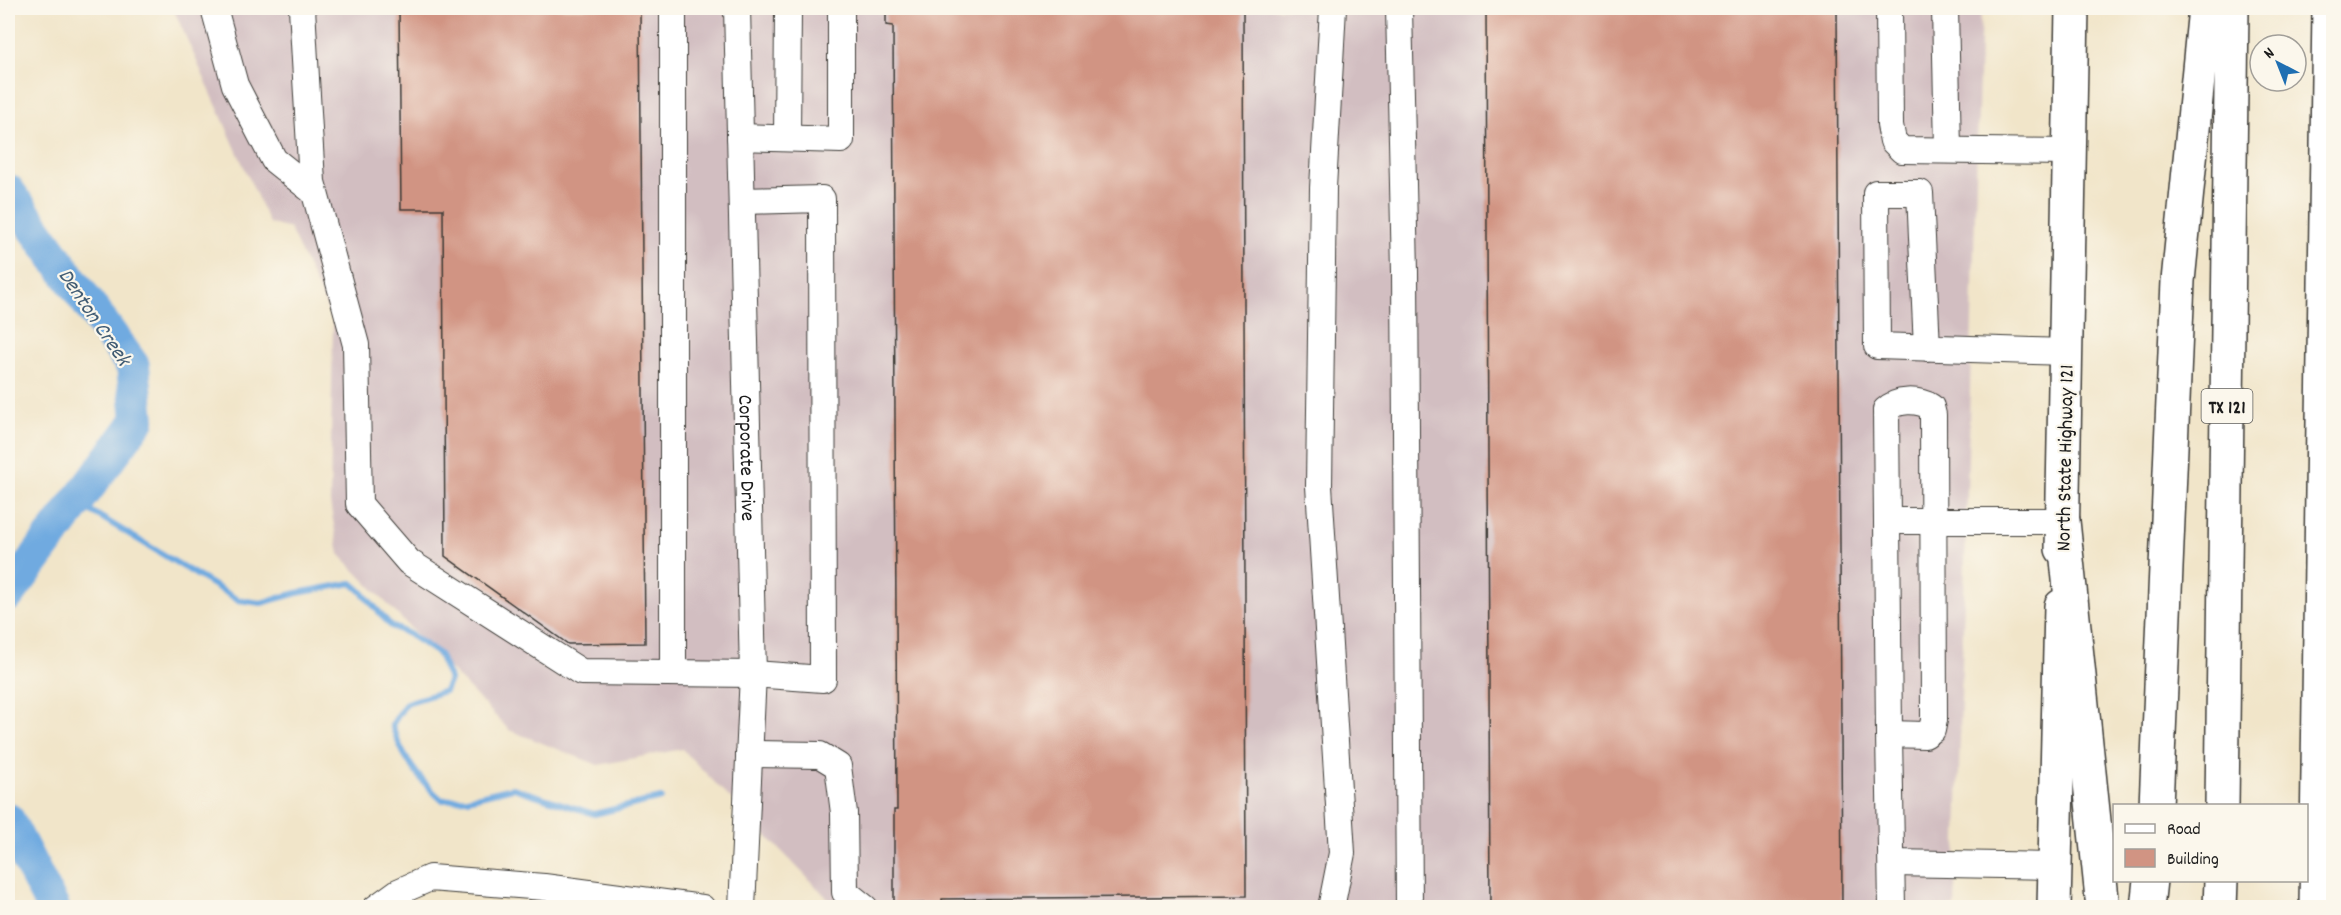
<svg xmlns="http://www.w3.org/2000/svg" width="2341" height="915" viewBox="0 0 2341 915" font-family="Dekko,sans-serif">
<style>
.industrial{fill:#d2bec1}
.lines{fill:none;stroke-linecap:round;stroke-linejoin:round}
.stream{stroke:#6faae0;stroke-width:6}
.river{stroke:#6faae0;stroke-width:34}
.building{fill:#d19483}
.minor-casing{stroke:#3c3a36;stroke-width:28}
.major-casing{stroke:#3c3a36;stroke-width:36}
.highway-casing{stroke:#3c3a36;stroke-width:36}
.minor{stroke:#fff;stroke-width:26}
.major{stroke:#fff;stroke-width:33}
.highway{stroke:#fff;stroke-width:33}
.labels{text-anchor:middle;stroke-width:4.5;stroke-linejoin:round;paint-order:stroke}
.shield{fill:#fbf7ec;stroke:#5f5e5a;stroke-width:1.5}
.shield-label{font-size:20px;font-weight:bold;fill:#1c1c1c}
.street-label{font-size:21px;fill:#1c1c1c;stroke:#fbf7ec}
.water-label{font-size:22px;font-style:italic;fill:#415c74;stroke:#fbf7ec}
</style>
<rect width="100%" height="100%" fill="#fbf7ec"/>
<filter id="ink" filterUnits="userSpaceOnUse"><feTurbulence type="fractalNoise" baseFrequency=".0167" numOctaves="2"/><feDisplacementMap in="SourceGraphic" scale="12" xChannelSelector="R" yChannelSelector="G"/><feConvolveMatrix kernelMatrix="1 2 1 2 8 2 1 2 1" color-interpolation-filters="sRGB"/></filter>
<filter id="wash" filterUnits="userSpaceOnUse"><feTurbulence type="fractalNoise" baseFrequency=".008" numOctaves="4" result="noise"/><feDisplacementMap in="SourceGraphic" scale="24" xChannelSelector="R" yChannelSelector="G"/><feGaussianBlur stdDeviation="1.35" result="paint"/><feColorMatrix in="noise" values="0 0 0 0 0 0 0 0 0 0 0 0 0 0 0 0 0 1.4 0 .05"/><feComposite in="paint" operator="in"/></filter>
<g filter="url(#wash)">
<rect width="100%" height="100%" fill="#f1e5c9"/>
<!-- industrial -->
<path class="industrial" d="M173,8H1981L1955,907H836L682,749L598,765L509,730L339,554L330,503L333,321L290,229L269,223Z"/>
<g class="lines">
<!-- stream -->
<path class="stream" d="M76,502L238,600L261,603L297,593L352,583L361,591L391,626L409,634L439,654L450,680L445,691L406,703L392,725C401,755 419,780 442,800L467,799L513,788L594,814L661,798"/>
<!-- river -->
<g class="river">
<path d="M8,191L133,366L138,420L8,595"/>
<path d="M8,820L53,908"/>
</g>
</g>
<g id="blocks">
<!-- building -->
<g class="building">
<path d="M399,8H640L645,643L568,644L445,556L443,209H401Z"/>
<path d="M886,8H1243L1246,896L942,899V903L894,904V810H897L893,26L886,25Z"/>
<path d="M1486,8H1837L1842,908H1490Z"/>
</g>
</g>
</g>
<g filter="url(#ink)">
<use href="#blocks" fill-opacity="0" stroke="#3c3a36" stroke-width="1.5"/>
<g class="lines">
<defs>
<g id="minor">
<path d="M214,8L235,85L274,160L314,192"/>
<path d="M302,8L312,182L356,345L359,504L409,562L581,672L753,674L823,679L822,199L742,201"/>
<path id="s1" d="M737,8L753,674L742,908"/>
<path d="M1399,8L1405,272L1409,908"/>
<path d="M1889,8L1890,125L1893,141L1902,150L2070,152"/>
<path d="M1945,8L1948,150"/>
<path d="M740,137L841,140V8"/>
<path d="M787,138L788,8"/>
<path d="M1927,348L1920,193H1876L1877,346L2066,352"/>
<path d="M1887,521L1889,734"/>
<path d="M673,673V8"/>
<path d="M749,754L820,755L838,766L844,813L845,892L865,908"/>
<path d="M1892,863L2055,866"/>
<path d="M376,908L398,892L430,878L544,887L702,908"/>
<path d="M1331,908L1342,853L1319,486L1323,188L1333,8"/>
<path d="M1892,908L1889,734L1925,735L1932,730L1934,720L1933,415L1931,407C1918,399 1897,399 1886,410L1887,521H2063"/>
</g>
<g id="major">
<path d="M2062,549L2072,8"/>
<path d="M2054,908L2061,606"/>
</g>
<g id="highway">
<path d="M2063,521L2103,908"/>
<path d="M2156,806L2178,281L2205,8"/>
<path d="M2222,806L2232,8"/>
<path d="M2147,908L2150,880"/>
<path d="M2220,908L2221,880"/>
<path d="M2316,908L2329,8"/>
</g>
</defs>
<!-- minor casing -->
<use href="#minor" class="minor-casing"/>
<!-- major casing -->
<use href="#major" class="major-casing"/>
<!-- highway casing -->
<use href="#highway" class="highway-casing"/>
<!-- minor -->
<use href="#minor" class="minor"/>
<!-- major -->
<use href="#major" class="major"/>
<!-- highway -->
<use href="#highway" class="highway"/>
</g>
</g>
<g class="labels">
<!-- shield labels -->
<rect class="shield" x="2201.5" y="389" width="51" height="34" rx="4.5"/>
<g class="shield-label">
<text x="2227" y="413">TX 121</text>
</g>
<!-- street labels -->
<g class="street-label">
<text dy="7" stroke="none"><textPath href="#s1" startOffset="450">Corporate Drive</textPath></text>
<text transform="translate(2064 458) rotate(-89)" y="7">North State Highway 121</text>
</g>
<!-- water labels -->
<g class="water-label">
<text transform="translate(96 316) rotate(56)" y="8">Denton Creek</text>
</g>
</g>
<!-- margin -->
<rect width="2341" height="915" fill="none" stroke="#fbf7ec" stroke-width="30"/>
<!-- legend -->
<rect x="2113" y="804" width="195" height="78" fill="#fbf7ec" stroke="#a29f99" stroke-width="1.5"/>
<rect x="2125" y="824" width="30" height="9" fill="#ffffff" stroke="#a29f99" stroke-width="1.5"/>
<text x="2167" y="834" font-size="18" fill="#1c1c1c">Road</text>
<rect x="2125" y="849" width="30" height="18" fill="#d19483" stroke="#a29f99" stroke-width="1.5"/>
<text x="2167" y="864" font-size="18" fill="#1c1c1c">Building</text>
<!-- north arrow -->
<g transform="translate(2278 63) rotate(318)"><circle r="28" fill="#fbf7ec" stroke="#a29f99" stroke-width="1.5"/>
<path d="M0-4.5L10 22L0 15L-10 22Z" fill="#1f6fb2"/>
<text y="-9" font-size="16" font-weight="bold" text-anchor="middle" fill="#1c1c1c">N</text>
</g>
</svg>
